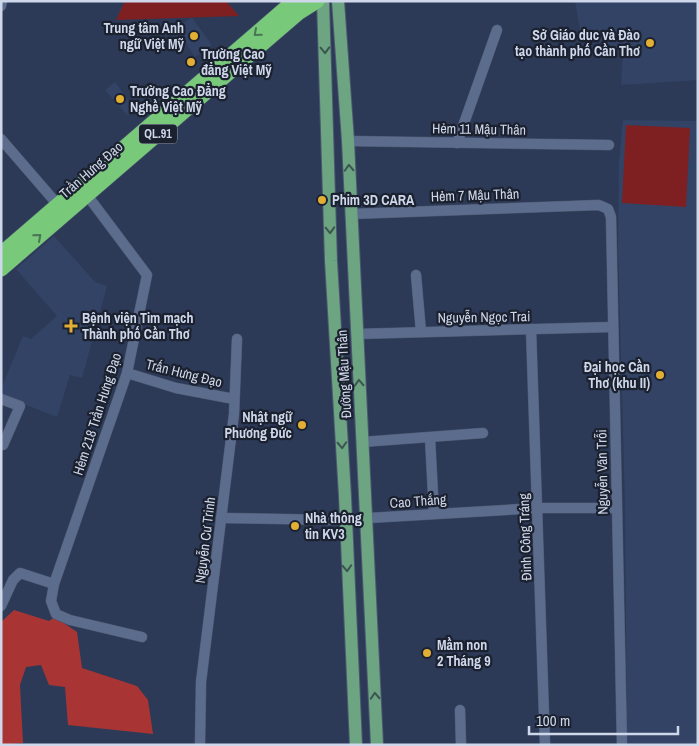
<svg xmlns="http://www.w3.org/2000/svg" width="699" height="746" viewBox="0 0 699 746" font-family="'Archivo Narrow',sans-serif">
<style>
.built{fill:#324366}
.green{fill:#7e2021}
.forest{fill:#a83534}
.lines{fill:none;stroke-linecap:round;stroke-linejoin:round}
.minor-casing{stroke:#4c5770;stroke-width:11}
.major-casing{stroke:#4c5770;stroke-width:14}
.highway-casing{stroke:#4c5770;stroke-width:16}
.minor{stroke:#5c6c8c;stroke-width:10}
.major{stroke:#6da482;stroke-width:12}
.highway{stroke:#79c97b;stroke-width:15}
.oneway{stroke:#4a7555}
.oneway2{stroke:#3c5550}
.poi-dot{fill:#e2af34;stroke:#1b212f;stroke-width:2}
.labels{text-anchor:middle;stroke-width:4.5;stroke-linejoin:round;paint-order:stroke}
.shield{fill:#1b212f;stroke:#99a1b2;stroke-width:1}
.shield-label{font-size:12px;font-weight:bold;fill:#cfd8ea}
.poi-label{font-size:14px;font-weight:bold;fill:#cfd8ea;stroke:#1b212f;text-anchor:start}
.street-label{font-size:14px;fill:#cfd8ea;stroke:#1b212f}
</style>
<rect width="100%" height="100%" fill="#2c3a57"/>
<!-- built -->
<g class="built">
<path d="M575,1H698V80L621,85L623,50L581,35Z"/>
<path d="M192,18L212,45L195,57L176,27Z"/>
<path d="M115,82L135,109L127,115L105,90Z"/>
<path d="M623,120L698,121V745H627L625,504L618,245L619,162Z"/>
<path d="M54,236L95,282L107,286L82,378L70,375L57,417L1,395V389L23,336L31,339L57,316L16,269Z"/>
</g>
<!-- green -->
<g class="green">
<path d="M125,1H226L239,16L116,20Z"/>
<path d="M626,125L690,128L686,207L622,203Z"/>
</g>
<!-- forest -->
<path class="forest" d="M14,610L49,621L55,617L77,632L82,668L137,686L148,700L153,734L68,725L65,687L49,685L41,665L26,667L20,685L23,743L1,745V622Z"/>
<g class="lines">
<defs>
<g id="minor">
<path d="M1,6L2,1"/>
<path d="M1,139L58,205"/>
<path d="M348,141L609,145"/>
<path d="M457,143L497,30"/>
<path d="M351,214L599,205L608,209L611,217L622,745"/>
<path d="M416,275L421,332"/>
<path d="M531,329L545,745"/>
<path d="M357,334L612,327"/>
<path d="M127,373L176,388L234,399"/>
<path d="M1,399L20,406L3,445"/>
<path d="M430,438L434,513"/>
<path d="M362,442L483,433"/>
<path d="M221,518L335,520L538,508H616"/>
<path d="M54,584L51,601L56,614L70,620L142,637"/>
<path d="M1,606L13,580L20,573L54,584L127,373L147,275L87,195"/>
<path d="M460,710L461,745"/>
<path d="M200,745L201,682L234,414L237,339"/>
</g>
<g id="major">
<path d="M323,1L331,261L345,496L356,745"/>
<path d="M338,1L348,141L377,745"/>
</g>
<g id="highway">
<path d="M1,254L294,1"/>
<path d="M1,269L298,13L317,1"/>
</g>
</defs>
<!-- minor casing -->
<use href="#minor" class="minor-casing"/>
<!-- major casing -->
<use href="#major" class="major-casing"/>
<!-- highway casing -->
<use href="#highway" class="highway-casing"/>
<!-- minor -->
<use href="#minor" class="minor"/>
<!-- major -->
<use href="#major" class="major"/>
<!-- highway -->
<use href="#highway" class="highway"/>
</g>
<!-- one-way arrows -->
<defs><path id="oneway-chevron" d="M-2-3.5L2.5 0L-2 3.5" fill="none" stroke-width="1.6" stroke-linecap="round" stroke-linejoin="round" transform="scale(1.25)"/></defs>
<g class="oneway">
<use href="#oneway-chevron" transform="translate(257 33) rotate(139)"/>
<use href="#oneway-chevron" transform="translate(38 237) rotate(-41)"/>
</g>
<g class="oneway2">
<use href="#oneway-chevron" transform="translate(325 50) rotate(88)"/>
<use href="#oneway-chevron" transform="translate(349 168) rotate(-93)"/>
<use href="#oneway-chevron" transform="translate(330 230) rotate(88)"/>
<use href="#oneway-chevron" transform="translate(359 383) rotate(-93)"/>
<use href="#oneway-chevron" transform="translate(342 445) rotate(87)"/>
<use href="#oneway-chevron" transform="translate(347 568) rotate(87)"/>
<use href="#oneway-chevron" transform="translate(375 696) rotate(-93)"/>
</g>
<!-- markers -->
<g class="poi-dot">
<circle cx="194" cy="36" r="5"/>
<circle cx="650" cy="43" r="5"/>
<circle cx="191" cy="62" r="5"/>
<circle cx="120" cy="99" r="5"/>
<circle cx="322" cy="200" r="5"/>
<path d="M68.5 318.5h5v5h5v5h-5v5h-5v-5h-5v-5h5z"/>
<circle cx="660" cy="375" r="5"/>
<circle cx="302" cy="425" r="5"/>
<circle cx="295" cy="526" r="5"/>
<circle cx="427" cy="653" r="5"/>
</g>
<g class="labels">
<!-- shield labels -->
<rect class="shield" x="139" y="124.5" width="38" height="19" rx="4"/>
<g class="shield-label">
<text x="158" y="138">QL.91</text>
</g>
<!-- poi labels -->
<g class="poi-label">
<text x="184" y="33" text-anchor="end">Trung tâm Anh<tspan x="184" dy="16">ngữ Việt Mỹ</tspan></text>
<text x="640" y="40" text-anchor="end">Sở Giáo dục và Đào<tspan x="640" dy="16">tạo thành phố Cần Thơ</tspan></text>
<text x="201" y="59">Trường Cao<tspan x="201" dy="16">đẳng Việt Mỹ</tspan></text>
<text x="130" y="96">Trường Cao Đẳng<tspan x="130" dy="16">Nghề Việt Mỹ</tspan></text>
<text x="332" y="205">Phim 3D CARA</text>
<text x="82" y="323">Bệnh viện Tim mạch<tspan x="82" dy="16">Thành phố Cần Thơ</tspan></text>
<text x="650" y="372" text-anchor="end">Đại học Cần<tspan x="650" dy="16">Thơ (khu II)</tspan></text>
<text x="292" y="422" text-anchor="end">Nhật ngữ<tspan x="292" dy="16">Phương Đức</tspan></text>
<text x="305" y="523">Nhà thông<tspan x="305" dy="16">tin KV3</tspan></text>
<text x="437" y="650">Mầm non<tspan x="437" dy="16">2 Tháng 9</tspan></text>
</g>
<!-- street labels -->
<g class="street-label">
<text transform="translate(479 129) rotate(1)" y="5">Hẻm 11 Mậu Thân</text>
<text transform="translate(91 170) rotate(-41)" y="5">Trần Hưng Đạo</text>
<text transform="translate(475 195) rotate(-2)" y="5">Hẻm 7 Mậu Thân</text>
<text transform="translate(484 317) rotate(-1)" y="5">Nguyễn Ngọc Trai</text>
<text transform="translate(184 373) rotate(14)" y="5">Trấn Hưng Đạo</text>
<text transform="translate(344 374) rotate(-93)" y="5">Đường Mậu Thân</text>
<text transform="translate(97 414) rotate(-72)" y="5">Hẻm 218 Trần Hưng Đạo</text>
<text transform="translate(602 472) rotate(-91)" y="5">Nguyễn Văn Trỗi</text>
<text transform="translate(418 501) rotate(-4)" y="5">Cao Thắng</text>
<text transform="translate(525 537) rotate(-92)" y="5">Đinh Công Tráng</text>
<text transform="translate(205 540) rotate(-83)" y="5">Nguyễn Cư Trinh</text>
</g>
</g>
<!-- border -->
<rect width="699" height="746" fill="none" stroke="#cfd8ea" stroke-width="5"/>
<!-- scale -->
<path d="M529 726v8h149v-8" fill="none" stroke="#cfd8ea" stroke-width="2.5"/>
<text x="536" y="726" font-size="15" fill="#cfd8ea" stroke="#1b212f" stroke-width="4" paint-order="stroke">100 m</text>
</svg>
